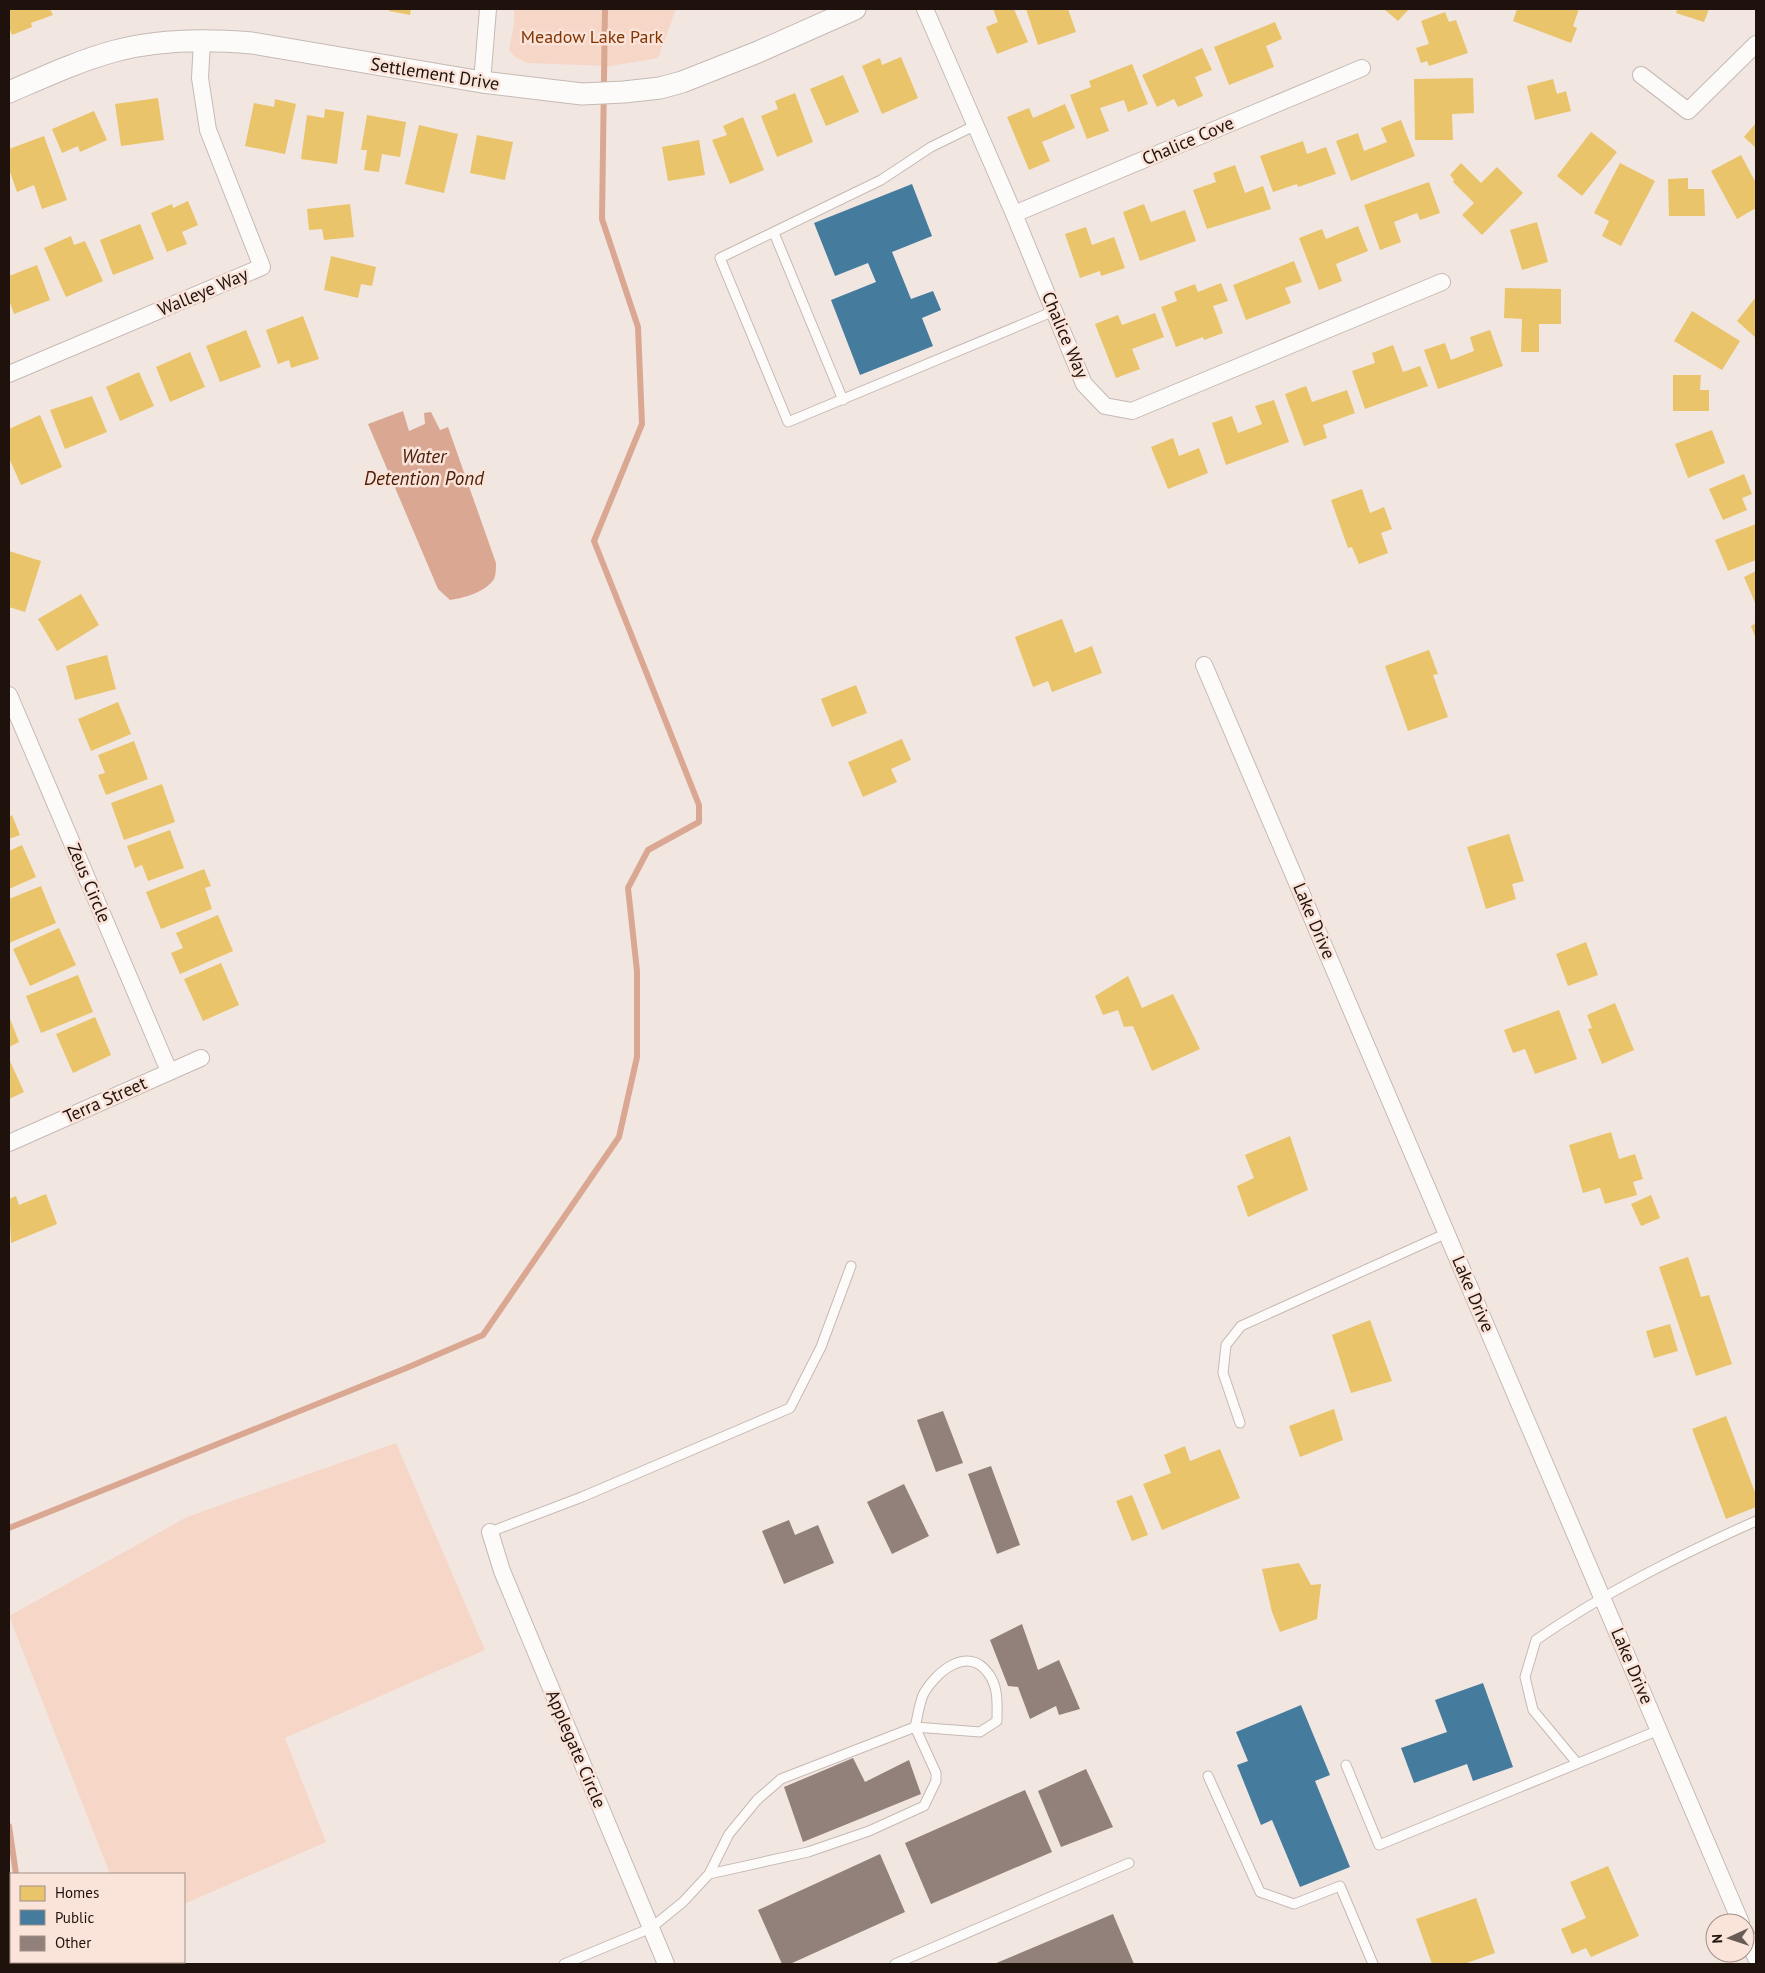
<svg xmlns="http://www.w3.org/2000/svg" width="1765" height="1973" viewBox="0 0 1765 1973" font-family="'PT Sans',sans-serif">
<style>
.green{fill:#f6d6c7}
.water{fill:#daa892}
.homes{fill:#e9c46a}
.public{fill:#457b9d}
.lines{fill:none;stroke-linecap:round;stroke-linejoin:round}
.stream{stroke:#daa892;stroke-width:6}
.building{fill:#91817a}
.service-casing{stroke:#c5b9b4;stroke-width:11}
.minor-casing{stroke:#c5b9b4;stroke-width:18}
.tertiary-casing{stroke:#c5b9b4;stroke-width:23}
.service{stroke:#fdfbfa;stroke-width:9}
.minor{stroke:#fdfbfa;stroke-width:16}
.tertiary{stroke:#fdfbfa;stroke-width:21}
.labels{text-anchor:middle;stroke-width:5;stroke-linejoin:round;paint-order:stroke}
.park-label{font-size:18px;fill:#833503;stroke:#fae3d9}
.street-label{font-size:18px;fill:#1f120c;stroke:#fae3d9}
.water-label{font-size:19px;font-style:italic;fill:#4b200a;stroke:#fae3d9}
</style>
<rect width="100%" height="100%" fill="#f2e6e1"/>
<!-- green -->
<g class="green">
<path d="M514,9H676L658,58L610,66L527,63L515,57L509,50L514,24Z"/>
<path d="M396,1443L485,1650L285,1738L326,1842L184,1904V1874H110L9,1616L187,1517Z"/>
</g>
<!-- water -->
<path class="water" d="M403,411L409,431L425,424L424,413L431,412L440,430L448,427L496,563C496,568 496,575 494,579C486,592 464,598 450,600L438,589L368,424Z"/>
<!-- homes -->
<g class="homes">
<path d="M9,9H50L53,15L31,23L32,27L12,35L9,27Z"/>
<path d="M389,9H411L410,15L389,11Z"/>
<path d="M993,9H1014L1028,42L997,54L986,27L998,22Z"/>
<path d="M1026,9H1068L1076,32L1038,45Z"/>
<path d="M1384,9H1409L1398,21Z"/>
<path d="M1517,9H1579L1573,26L1577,28L1571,43L1513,21Z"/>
<path d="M1677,9H1709L1704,22L1676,13Z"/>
<path d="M1445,12L1449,22L1456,20L1468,53L1429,66L1427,61L1421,63L1416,48L1429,44L1421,21Z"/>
<path d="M1275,22L1282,39L1266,46L1274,67L1229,85L1214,47Z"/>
<path d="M1202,48L1212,70L1195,77L1203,96L1178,107L1174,99L1157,107L1142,75Z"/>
<path d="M901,57L918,98L882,114L862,66L880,58L882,65Z"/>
<path d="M1132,64L1148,104L1128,112L1124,100L1100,108L1109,131L1087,139L1070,95L1091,87L1089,81Z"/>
<path d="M843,75L859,112L826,126L810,89Z"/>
<path d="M1473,78L1474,113L1452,114L1453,140H1415L1414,79Z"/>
<path d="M1553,79L1557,94L1566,91L1571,111L1535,120L1527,86Z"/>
<path d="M795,93L813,142L777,157L761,116L778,109L775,101Z"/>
<path d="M158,98L164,140L121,146L115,104Z"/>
<path d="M275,99L296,104L285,154L245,146L254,103L274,107Z"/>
<path d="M1065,104L1075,128L1042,142L1050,161L1029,170L1007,117L1029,108L1033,118Z"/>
<path d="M325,109L344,112L337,164L301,159L307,115L324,118Z"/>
<path d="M94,111L107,140L80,152L78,146L62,153L52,129Z"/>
<path d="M367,115L406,122L400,157L382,154L379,172L364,170L367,150H361Z"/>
<path d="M743,117L764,170L730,184L712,140L727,135L723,126Z"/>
<path d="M1401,120L1415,156L1351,181L1336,141L1358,133L1364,151L1387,142L1381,128Z"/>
<path d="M1756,123V148L1744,137Z"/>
<path d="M419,125L458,134L444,193L405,184Z"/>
<path d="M1591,132L1617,152L1582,196L1557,176Z"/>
<path d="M477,135L513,142L505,180L470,173Z"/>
<path d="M44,136L67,200L42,209L34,185L17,192L9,169V149Z"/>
<path d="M699,140L705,175L668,181L662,147Z"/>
<path d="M1303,141L1307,154L1326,147L1336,174L1298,187L1297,184L1273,192L1260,156Z"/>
<path d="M1741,155L1756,183V208L1737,219L1711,171Z"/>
<path d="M1461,163L1481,183L1497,167L1523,193L1482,235L1462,215L1474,203L1453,182L1454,180L1450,175Z"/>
<path d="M1620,163L1655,181L1621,246L1602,236L1609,221L1594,213Z"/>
<path d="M1235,165L1245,193L1263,186L1271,209L1207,229L1193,190L1216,182L1213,173Z"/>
<path d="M1688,178V189H1704L1705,216H1669L1668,179Z"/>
<path d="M1429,182L1440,213L1420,220L1417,213L1394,222L1401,242L1380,250L1364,205Z"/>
<path d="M188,201L198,225L182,232L187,244L167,252L151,213L172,204L173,208Z"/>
<path d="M350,204L354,237L324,240L322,229L309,230L307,209Z"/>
<path d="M1144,204L1151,222L1185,210L1196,241L1140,261L1123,212Z"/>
<path d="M1537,222L1548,262L1522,270L1510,230Z"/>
<path d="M140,224L154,259L113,275L100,240Z"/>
<path d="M1358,226L1368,251L1336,264L1342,281L1319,290L1299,238L1322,229L1326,239Z"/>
<path d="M1086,227L1092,245L1114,237L1125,268L1101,276L1100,271L1080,278L1065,234Z"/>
<path d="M71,236L74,245L85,241L103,281L66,297L44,248Z"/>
<path d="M331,256L376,267L372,286L361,284L358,298L324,290Z"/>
<path d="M1294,261L1302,282L1285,288L1291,303L1246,320L1233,285Z"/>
<path d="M37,265L50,300L14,314L9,300V276Z"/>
<path d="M1221,283L1228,301L1213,306L1223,333L1204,340L1203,337L1176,347L1161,307L1177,301L1174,292L1195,284L1198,292Z"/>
<path d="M1505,288L1561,289V324H1539V352H1521L1522,319L1504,318Z"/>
<path d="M1756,297V338L1737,321Z"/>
<path d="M1692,311L1740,341L1722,370L1674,341Z"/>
<path d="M1155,313L1164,337L1132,349L1140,369L1116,378L1095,324L1118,315L1122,325Z"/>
<path d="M303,316L319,359L291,368L289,360L278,364L266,330Z"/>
<path d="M246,330L261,367L220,382L206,346Z"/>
<path d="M1490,330L1503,366L1438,389L1424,350L1445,343L1451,360L1474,351L1470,337Z"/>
<path d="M1393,345L1403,372L1420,366L1428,386L1365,409L1352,371L1375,363L1372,353Z"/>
<path d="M190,352L205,387L170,402L156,367Z"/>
<path d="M139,372L154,406L120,421L106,387Z"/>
<path d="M1673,375H1701L1700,390H1709V411H1673Z"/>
<path d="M1306,386L1312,402L1347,390L1355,413L1323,425L1327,438L1304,446L1285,394Z"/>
<path d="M92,396L107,432L65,449L50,410Z"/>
<path d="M1274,400L1289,442L1226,465L1212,423L1232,416L1238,433L1262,424L1255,406Z"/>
<path d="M40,415L62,467L21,485L9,458V429Z"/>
<path d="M1712,430L1725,463L1688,478L1675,444Z"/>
<path d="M1173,438L1179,456L1199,448L1208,473L1168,489L1151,447Z"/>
<path d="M1744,474L1752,494L1742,498L1747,510L1723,520L1709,489Z"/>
<path d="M1362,489L1370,513L1384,507L1392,529L1381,533L1388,553L1359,564L1352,547L1348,548L1331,500Z"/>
<path d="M1756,524V560L1728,571L1715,540Z"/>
<path d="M9,551L41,561L25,612L9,607Z"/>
<path d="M1756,571V605L1744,577Z"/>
<path d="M81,594L99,625L57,651L38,619Z"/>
<path d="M1062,619L1075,653L1092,646L1102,673L1052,692L1048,681L1033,687L1015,637Z"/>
<path d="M1756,623V639L1751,626Z"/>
<path d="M1429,650L1438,674L1433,675L1448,717L1408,731L1385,666Z"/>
<path d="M107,655L116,689L75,700L66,666Z"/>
<path d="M856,685L867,713L832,727L821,699Z"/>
<path d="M118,702L131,734L91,751L78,719Z"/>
<path d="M902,739L911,760L891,769L897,782L863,797L848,762Z"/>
<path d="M134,741L148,779L106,795L98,775L105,773L98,755Z"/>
<path d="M162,784L175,822L124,840L111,803Z"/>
<path d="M12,815L20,835L9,839V817Z"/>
<path d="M170,830L184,868L148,881L142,865L135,868L127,846Z"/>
<path d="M1509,834L1524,881L1512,884L1516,899L1486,909L1467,847Z"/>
<path d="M22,845L36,877L9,889V851Z"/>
<path d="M204,869L211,886L205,888L212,909L161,929L146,892Z"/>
<path d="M41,886L56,923L9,943V899Z"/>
<path d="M218,915L233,951L180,974L171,953L183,948L176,933Z"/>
<path d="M59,928L76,965L30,986L13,949Z"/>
<path d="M1586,942L1598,975L1568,986L1556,954Z"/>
<path d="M221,963L239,1005L203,1021L184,979Z"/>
<path d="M78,975L93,1012L41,1033L26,996Z"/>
<path d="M1128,976L1142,1008L1173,994L1200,1049L1152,1071L1133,1026L1124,1027L1118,1010L1103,1015L1095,996Z"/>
<path d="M1615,1003L1634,1050L1602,1064L1588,1029L1592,1028L1587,1015Z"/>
<path d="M1559,1010L1577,1059L1535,1074L1525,1049L1513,1053L1504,1030Z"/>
<path d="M9,1016L19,1042L9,1047Z"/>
<path d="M95,1017L111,1055L73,1073L56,1034Z"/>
<path d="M9,1059L24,1092L9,1099Z"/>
<path d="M1611,1132L1619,1159L1635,1154L1643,1179L1633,1182L1637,1195L1605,1204L1600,1188L1583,1193L1569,1145Z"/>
<path d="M1290,1136L1308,1190L1248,1217L1237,1186L1254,1178L1245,1155Z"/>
<path d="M46,1194L57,1224L11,1243L9,1199L16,1196L19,1205Z"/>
<path d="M1651,1195L1660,1218L1641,1226L1631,1204Z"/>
<path d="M1688,1257L1701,1297L1709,1295L1732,1364L1696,1376L1659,1267Z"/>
<path d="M1370,1320L1392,1381L1351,1393L1332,1335Z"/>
<path d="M1670,1324L1678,1351L1654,1358L1646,1331Z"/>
<path d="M1334,1409L1343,1440L1300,1457L1289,1426Z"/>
<path d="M1726,1416L1756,1495V1507L1726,1519L1692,1429Z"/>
<path d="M1185,1446L1190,1461L1220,1449L1240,1498L1162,1530L1143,1484L1171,1473L1164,1455Z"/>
<path d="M1132,1495L1148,1535L1132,1541L1116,1501Z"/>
<path d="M1299,1563L1311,1585L1321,1584L1317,1619L1280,1632L1272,1612L1262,1569Z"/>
<path d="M1608,1866L1639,1936L1591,1957L1586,1948L1572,1954L1561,1929L1586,1918L1570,1882Z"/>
<path d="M1476,1898L1495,1953L1464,1964H1432L1416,1919Z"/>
</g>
<!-- public -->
<g class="public">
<path d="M912,184L932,236L892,252L911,299L933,291L941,310L922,318L933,346L860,375L831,300L876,282L868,263L835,276L814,223Z"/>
<path d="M1483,1683L1513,1767L1473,1781L1467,1764L1414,1783L1401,1748L1447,1732L1435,1700Z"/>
<path d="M1301,1705L1330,1775L1315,1781L1350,1867L1300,1887L1272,1820L1261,1825L1237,1765L1248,1761L1236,1732Z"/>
</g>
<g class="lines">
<!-- stream -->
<g class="stream">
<path d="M9,1528L404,1369L483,1335L619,1137L637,1057V971L628,888L648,850L699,822V805L594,541L642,424L638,327L602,219L605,9"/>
<path d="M9,1826L16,1874"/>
<path d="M9,1901L11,1891"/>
</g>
</g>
<!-- building -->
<g class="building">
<path d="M943,1411L963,1463L936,1472L917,1420Z"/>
<path d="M991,1466L1020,1545L997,1554L968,1474Z"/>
<path d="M904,1484L929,1536L892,1554L867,1502Z"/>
<path d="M789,1520L795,1535L818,1525L834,1563L784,1584L762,1531Z"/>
<path d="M1022,1624L1038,1670L1059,1660L1080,1709L1059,1715L1056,1706L1030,1719L1018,1687L1008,1686L990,1640Z"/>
<path d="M853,1758L865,1782L909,1760L921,1794L803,1842L784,1787Z"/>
<path d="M1086,1769L1113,1827L1061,1847L1038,1791Z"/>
<path d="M1025,1790L1052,1852L931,1904L905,1843Z"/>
<path d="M880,1854L905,1912L790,1964H782L758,1910Z"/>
<path d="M1113,1914L1134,1964H994Z"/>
</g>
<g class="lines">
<defs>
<g id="service">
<path d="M976,125L931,147L881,180L720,258L788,422L1054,311"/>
<path d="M774,233L843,400"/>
<path d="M1240,1423L1223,1373L1226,1345L1241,1326L1447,1233"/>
<path d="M490,1532L582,1497L790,1408L821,1347L851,1266"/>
<path d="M1577,1763L1533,1710L1525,1677L1536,1640C1605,1592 1680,1555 1756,1521"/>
<path d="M1346,1765L1379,1845L1659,1730"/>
<path d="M1208,1776L1260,1892L1294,1904L1340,1886L1373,1964"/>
<path d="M564,1964L651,1928L683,1902L709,1874L729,1834L757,1800L781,1779L915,1727C918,1716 919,1703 924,1693C936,1672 968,1645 988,1673C999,1687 997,1705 997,1721L980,1732L915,1727L936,1773V1781L924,1806L869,1831L808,1852L709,1874"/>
<path d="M895,1964L1129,1863"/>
</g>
<g id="minor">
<path d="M925,9L1014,214L1084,384L1105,406L1132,411L1442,282"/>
<path d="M1641,75L1688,111L1756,44"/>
<path d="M482,82L488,9"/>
<path d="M1014,214L1362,68"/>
<path d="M9,374L262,267L208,130L200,78L202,41"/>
<path d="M1204,665L1741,1923"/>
<path d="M9,695L169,1071"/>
<path d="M9,1143L201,1058"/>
<path d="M490,1532L502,1571L666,1964"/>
<path d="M1745,1932L1756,1958"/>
</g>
<path id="tertiary" d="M9,92C44,77 78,61 115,51C159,39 207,39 252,43L482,82L582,94L624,92L660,88L682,82L758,52L855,9"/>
</defs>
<!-- service casing -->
<use href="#service" class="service-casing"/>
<!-- minor casing -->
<use href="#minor" class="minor-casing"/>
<!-- tertiary casing -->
<use href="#tertiary" class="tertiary-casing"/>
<!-- service -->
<use href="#service" class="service"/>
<!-- minor -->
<use href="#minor" class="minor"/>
<!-- tertiary -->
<use href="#tertiary" class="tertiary"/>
</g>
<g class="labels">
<!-- park labels -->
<g class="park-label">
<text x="592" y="43">Meadow Lake Park</text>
</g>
<!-- street labels -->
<g class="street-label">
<text transform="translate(435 74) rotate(9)" y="6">Settlement Drive</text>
<text transform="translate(1188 141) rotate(-23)" y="6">Chalice Cove</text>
<text transform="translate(203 292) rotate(-23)" y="6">Walleye Way</text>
<text transform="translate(1065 335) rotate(67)" y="6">Chalice Way</text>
<text transform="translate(89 883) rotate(67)" y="6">Zeus Circle</text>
<text transform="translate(1314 921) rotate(67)" y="6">Lake Drive</text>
<text transform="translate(105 1100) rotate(-24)" y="6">Terra Street</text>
<text transform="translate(1473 1294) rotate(67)" y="6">Lake Drive</text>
<text transform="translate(1632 1666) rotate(67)" y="6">Lake Drive</text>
<text transform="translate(576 1749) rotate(67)" y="6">Applegate Circle</text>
</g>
<!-- water labels -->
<g class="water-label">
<text x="424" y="463">Water<tspan x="424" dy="22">Detention Pond</tspan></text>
</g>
</g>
<!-- border -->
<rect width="1765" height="1973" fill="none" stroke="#1f120c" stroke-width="20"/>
<!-- legend -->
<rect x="10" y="1873" width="175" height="90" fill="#fae3d9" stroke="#a28f87"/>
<rect x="20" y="1886" width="25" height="15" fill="#e9c46a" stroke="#a28f87"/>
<text x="55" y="1898" font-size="15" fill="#1f120c">Homes</text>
<rect x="20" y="1910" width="25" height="15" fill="#457b9d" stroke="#a28f87"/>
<text x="55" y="1923" font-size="15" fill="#1f120c">Public</text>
<rect x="20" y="1936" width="25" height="15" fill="#91817a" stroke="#a28f87"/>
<text x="55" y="1948" font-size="15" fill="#1f120c">Other</text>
<!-- north arrow -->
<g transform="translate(1730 1938) rotate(267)"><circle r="24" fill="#fae3d9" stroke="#a28f87"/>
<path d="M0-4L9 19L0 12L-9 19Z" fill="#695c57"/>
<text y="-8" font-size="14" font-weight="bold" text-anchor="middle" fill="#1f120c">N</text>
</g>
</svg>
